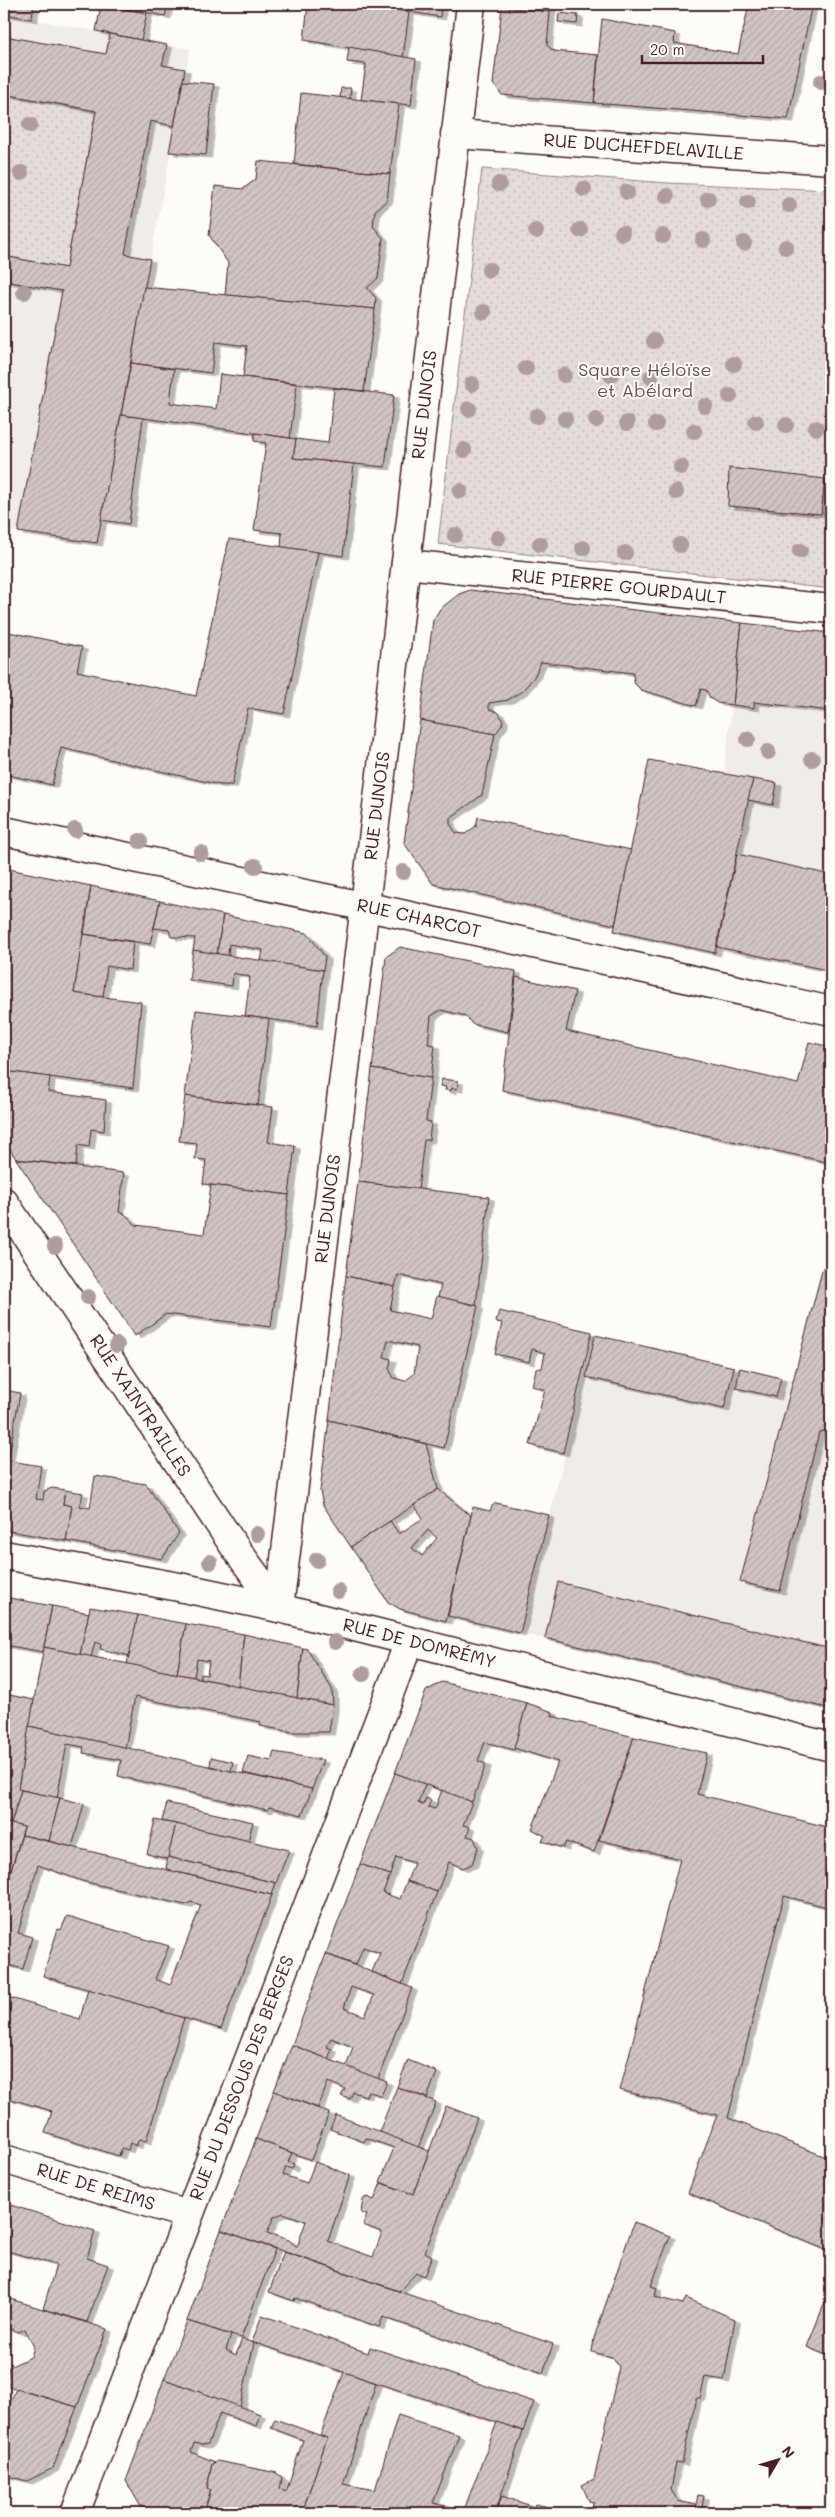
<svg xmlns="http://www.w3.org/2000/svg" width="835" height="2517" viewBox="0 0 835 2517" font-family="Mali,sans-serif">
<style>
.built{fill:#f0ece8}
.park{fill:url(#park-dots);stroke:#967e82}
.building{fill:url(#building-hatch);stroke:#4a1f2b;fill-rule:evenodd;filter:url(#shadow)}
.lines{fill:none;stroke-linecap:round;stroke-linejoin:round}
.street-casing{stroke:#4a1f2b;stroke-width:31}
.street{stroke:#fdfcf7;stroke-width:28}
.tree{fill:#af9c9f}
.labels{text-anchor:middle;stroke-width:4;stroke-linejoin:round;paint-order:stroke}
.street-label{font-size:18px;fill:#4a1f2b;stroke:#fdfcf7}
.park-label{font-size:18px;fill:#704e57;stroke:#fdfcf7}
</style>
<defs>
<pattern id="park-dots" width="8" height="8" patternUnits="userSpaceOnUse" patternTransform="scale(1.25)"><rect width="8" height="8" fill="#e3dcda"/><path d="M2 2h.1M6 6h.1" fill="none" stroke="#c4bcbb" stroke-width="1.8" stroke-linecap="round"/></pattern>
<pattern id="building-hatch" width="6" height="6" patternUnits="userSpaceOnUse" patternTransform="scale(1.25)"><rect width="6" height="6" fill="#d0c5c4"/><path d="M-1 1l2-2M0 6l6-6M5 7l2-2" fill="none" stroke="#b4a9a9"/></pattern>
<filter id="shadow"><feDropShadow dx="5.5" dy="3" stdDeviation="0" flood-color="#0004"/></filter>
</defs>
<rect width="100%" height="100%" fill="#fdfcf7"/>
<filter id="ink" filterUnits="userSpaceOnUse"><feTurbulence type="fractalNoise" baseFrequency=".02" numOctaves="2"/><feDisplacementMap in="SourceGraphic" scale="10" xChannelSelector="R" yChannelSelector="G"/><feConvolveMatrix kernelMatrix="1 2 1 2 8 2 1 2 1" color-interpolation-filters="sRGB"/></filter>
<g filter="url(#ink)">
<!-- built -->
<g class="built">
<path d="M4,14L190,49L97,543L4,530Z"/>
<path d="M742,623L831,633V971L717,947L753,779L724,773Z"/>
<path d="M823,1267L831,1269V1711L520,1633L595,1335L793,1380Z"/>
</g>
<!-- park -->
<g class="park">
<path d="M4,94L96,111L66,268L4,256Z"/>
<path d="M482,169L668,183L831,190V589L438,544Z"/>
</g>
<!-- building -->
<g class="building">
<path d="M4,4H34L32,19L4,14Z"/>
<path d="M101,4H168L165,16Z"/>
<path d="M308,4H364L409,12L403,57L304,40Z"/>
<path d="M380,4H441L440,17L380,7Z"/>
<path d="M502,4H551L550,12L502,7Z"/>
<path d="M749,4H812L788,119L594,103L602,19L675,33L674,43L738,54Z"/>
<path d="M101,5L147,13L141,40L96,31Z"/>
<path d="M502,7L550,12L547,45L553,51L598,55L594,103L502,95L493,84Z"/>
<path d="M559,13L578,15L577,24L558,22Z"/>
<path d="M110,34L167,45L162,65L185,69L174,126L150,121L125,254L150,259L97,543L18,532L62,291L4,281V256L66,268L96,111L4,94V36L106,54Z"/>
<path d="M349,47L416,59L411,105L361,100L366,64L347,62Z"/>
<path d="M183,81L214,84L206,155L169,152Z"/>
<path d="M341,88H351L350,99L340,98Z"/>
<path d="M301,93L399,104L390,174L294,164Z"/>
<path d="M258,161L390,174L387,200L375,211L373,226L383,238L378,278L367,288L376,298L375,309L225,295L228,263L209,235L215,186L243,189L256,179Z"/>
<path d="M144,287L375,309L364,391L243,377L247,346L215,342L211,373L131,363Z"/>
<path d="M131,363L174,369L170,403L216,409L220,374L297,384L290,438L121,415Z"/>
<path d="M334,388L394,395L385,467L293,458L296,439L328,443Z"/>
<path d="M121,415L143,418L129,524L101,520Z"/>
<path d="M255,433L296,439L293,458L354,464L343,556L281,547L282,533L254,530L266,443L254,441Z"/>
<path d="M729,468L825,479L821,514L728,506Z"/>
<path d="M229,539L318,552L284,714L248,708L232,785H220L61,748L52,785L4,774V631L82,647L77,671L196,696Z"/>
<path d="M470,590L742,623L733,705L717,703L710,698L706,690L701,689L696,706L641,690L634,683L633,673L541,662L534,677L522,691L508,700L489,703V709L498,712L503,720L502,725L495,734L420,720L433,620L440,609L459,594Z"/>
<path d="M742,623L831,633V711L754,702V708L733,705Z"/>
<path d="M420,720L495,734L482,795L450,818V824L456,833L465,834L476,826L478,817L631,850L615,925L433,884L404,843Z"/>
<path d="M649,760L753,779L715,953L614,931Z"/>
<path d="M753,779L777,783L773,805L748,800Z"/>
<path d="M737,854L831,875V971L717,947Z"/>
<path d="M4,868L91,886L74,993L141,1002L133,1088L4,1071Z"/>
<path d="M91,886L160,901L150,944L84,934Z"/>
<path d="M160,901L223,915L217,954L193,951L195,938L171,937L169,930L154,928Z"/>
<path d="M223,915L307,933L325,957L323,970L261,961L263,950L229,944L228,956L217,954Z"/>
<path d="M83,934L133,942L130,970L107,966L103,997L74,993Z"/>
<path d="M400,947L516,971L508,1032L472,1024L466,1016L441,1010L431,1016L428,1044L435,1045L431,1078L372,1069L386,957Z"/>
<path d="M193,950L323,970L317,1026L245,1016L250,977L233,973L232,986L189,980Z"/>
<path d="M516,977L575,991L566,1031L798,1084L809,1042L831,1047V1163L502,1090Z"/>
<path d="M196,1010L269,1019L258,1105L185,1096Z"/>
<path d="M372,1069L431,1078L426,1121L431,1122L429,1140H424L418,1189L358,1182Z"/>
<path d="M4,1071L50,1077L48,1092L106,1100L104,1131L91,1129L89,1147L78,1145L76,1166L16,1159L4,1140Z"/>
<path d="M442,1079L458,1081L457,1089L452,1088L451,1091L445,1090L446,1087L440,1086Z"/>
<path d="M185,1096L273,1107L268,1142L295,1146L289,1195L203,1184L206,1160L195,1159L197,1143L179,1141Z"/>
<path d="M16,1159L124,1173L119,1212L125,1214L136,1225L204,1234L211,1185L289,1195L271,1327L166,1314L135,1336Z"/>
<path d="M358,1182L489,1197L476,1305L438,1297L441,1285L398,1275L395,1287L346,1276Z"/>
<path d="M823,1267L831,1269V1429L819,1432L780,1591L740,1582Z"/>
<path d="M346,1276L395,1287L390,1310L431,1319L437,1296L478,1306L444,1448L329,1420ZM388,1340L418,1347L414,1374L405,1381L394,1378L389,1369L391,1359L384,1357Z"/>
<path d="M499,1311L592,1332L563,1453L530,1445L545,1390L532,1386L536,1369L542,1368L545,1353L532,1349L529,1362L495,1354L502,1323L496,1322Z"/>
<path d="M595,1335L734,1367L724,1409L586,1377Z"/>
<path d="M740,1368L781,1378L776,1397L736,1388Z"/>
<path d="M4,1390L20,1393L8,1461L4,1460Z"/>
<path d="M329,1420L426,1444L438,1489L351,1547L323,1505L320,1491Z"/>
<path d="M4,1460L41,1466L36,1499L43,1500L44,1491L52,1488L65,1490L63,1504L72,1506L66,1541L4,1530Z"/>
<path d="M95,1476L146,1484L179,1533L162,1559L66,1541L72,1506L63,1504L65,1490L83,1493L80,1506L90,1508Z"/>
<path d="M438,1489L471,1516L446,1621L400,1609L388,1602L351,1547L390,1521L399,1534L423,1518L414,1505ZM428,1530L437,1538L422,1556L412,1548Z"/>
<path d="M496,1503L549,1515L520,1633L448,1616L473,1507L490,1511L492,1506Z"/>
<path d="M558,1582L831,1649V1709L545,1638Z"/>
<path d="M4,1597L52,1606L43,1652L4,1645Z"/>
<path d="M52,1606L89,1613L80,1655L44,1647Z"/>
<path d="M90,1607L138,1615L130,1656L100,1649L101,1644L95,1642L91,1657L80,1655Z"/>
<path d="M138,1615L186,1624L177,1674L127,1664Z"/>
<path d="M186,1624L244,1634L238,1687L200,1678L201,1674L207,1675L209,1661L197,1659L194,1677L177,1674Z"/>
<path d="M244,1634L303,1648L297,1698L238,1687Z"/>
<path d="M44,1647L333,1705L329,1732H293L260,1726L261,1722L135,1697L125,1748L29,1726Z"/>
<path d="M303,1648L307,1649L332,1689L333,1705L297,1698Z"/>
<path d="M442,1682L527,1703L514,1750L485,1742L478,1761L486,1764L472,1802L395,1773L426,1691Z"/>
<path d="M4,1694L34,1700L18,1789L21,1790L11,1824L4,1822Z"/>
<path d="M527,1703L553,1712L552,1716L634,1737L594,1852L566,1842L563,1848L542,1841L545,1836L532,1829L558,1762L514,1748Z"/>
<path d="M29,1726L231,1771L312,1789L302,1815L269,1807L267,1810L118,1776L121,1760L83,1753L84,1747L67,1744L57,1798L18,1789Z"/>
<path d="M634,1737L707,1753L697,1794L831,1828V1908L784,1896L728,2118L831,2159V2252L688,2193L717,2115L620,2090L680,1859L599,1840Z"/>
<path d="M274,1752L323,1760L312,1789L243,1773L248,1756L271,1761Z"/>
<path d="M211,1757L233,1762L231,1771L210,1766Z"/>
<path d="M395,1773L425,1784L418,1803L423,1805L426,1798L431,1800L428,1807L435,1809L442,1790L472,1802L463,1825L470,1827L467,1836L474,1838L478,1848L472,1864L463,1868L449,1862L437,1892L407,1881L414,1863L396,1857L390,1875L360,1864Z"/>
<path d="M21,1790L60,1798L49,1841L22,1835L24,1827L11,1824Z"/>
<path d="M60,1798L84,1804L72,1847L49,1841Z"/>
<path d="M167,1803L253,1822L248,1841L162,1821Z"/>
<path d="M155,1820L176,1824L168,1859L147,1854Z"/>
<path d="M4,1822L24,1827L4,1893Z"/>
<path d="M176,1824L289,1850L276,1883L168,1857Z"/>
<path d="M22,1835L272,1895L221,2029L43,1976L58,1929L61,1930L67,1916L169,1946L155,1979L170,1985L201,1905L191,1902L185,1905L82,1881L38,1865L18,1933L32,1937L23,1969L4,1964V1893Z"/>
<path d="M168,1857L276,1883L272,1895L173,1871L166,1868Z"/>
<path d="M360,1864L390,1875L383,1893L400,1899L407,1881L437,1892L402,1984L372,1972L380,1953L363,1947L356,1965L326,1954Z"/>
<path d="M326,1954L412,1988L378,2079L346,2067L353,2047L331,2038L327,2047L332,2049L328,2059L292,2045ZM351,1987L374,1995L365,2016L344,2008Z"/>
<path d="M88,1989L184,2018L146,2141L139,2139L136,2146L130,2143L128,2150L122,2148L119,2156L45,2133L52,2111L4,2097V1996L80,2019Z"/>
<path d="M292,2045L387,2082L381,2096L368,2091L366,2096L353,2092L350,2099L341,2096L345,2089L328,2082L318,2108L274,2091Z"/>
<path d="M408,2060L437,2072L427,2098L397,2087Z"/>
<path d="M397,2087L436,2102L418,2148L379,2132Z"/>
<path d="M274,2091L329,2113L311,2160L256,2139Z"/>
<path d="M446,2106L477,2118L425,2252L432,2256L424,2276L416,2273L399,2291L221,2230L256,2139L292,2153L288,2162L294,2164L292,2169L286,2167L283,2175L307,2183L315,2162L350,2175L328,2241L373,2257L382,2232L363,2225L367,2215L361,2213L363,2199L367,2197L374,2200L381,2183L413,2194ZM283,2213L306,2221L297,2247L289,2240L267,2233L274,2217Z"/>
<path d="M336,2115L429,2151L413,2194L380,2182L394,2148L366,2138L364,2142L330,2129Z"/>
<path d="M4,2203L95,2231L87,2258L108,2265L87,2322L43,2309L56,2265L4,2250Z"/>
<path d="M634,2222L670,2236L651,2286L657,2288L655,2297L683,2304L686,2298L735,2319L724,2380L705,2377L700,2398H696L682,2463L676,2462L671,2490L678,2501L696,2505L694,2513H587L592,2511L593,2502L589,2501L582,2485L594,2479L619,2367L612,2357L592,2352L594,2338Z"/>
<path d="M221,2230L275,2249L241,2338L187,2321Z"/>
<path d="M284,2252L553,2344L543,2373L383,2317L379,2327L295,2298L294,2301L269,2292Z"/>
<path d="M831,2287V2343L826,2355L807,2347Z"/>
<path d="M4,2297L107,2329L77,2407L4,2385V2373L7,2375L9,2367L31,2357L34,2347L25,2329L19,2332L4,2327Z"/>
<path d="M262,2315L368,2353L370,2347L534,2402L523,2431L252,2342Z"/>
<path d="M187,2321L231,2335L226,2350L236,2355L242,2339L254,2343L240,2407L164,2379Z"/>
<path d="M344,2372L376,2383L343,2484L375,2490L398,2415L459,2435L433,2503L464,2510L497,2422L523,2431L495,2513H302L327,2438L320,2436Z"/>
<path d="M164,2379L260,2414L256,2426L220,2413L208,2444L202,2445L194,2443L191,2452L215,2462L212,2464L207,2489L211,2490L204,2513H170L141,2507L126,2481Z"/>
<path d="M16,2389L77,2407L53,2468L27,2481L4,2475V2417Z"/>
<path d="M275,2419L327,2438L302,2513H204L211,2490L207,2489L212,2464L217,2461L277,2473L282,2478L280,2489L286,2492L303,2440L271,2428Z"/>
<path d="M698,2495L704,2496L702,2507L733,2513H694Z"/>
<path d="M502,2496L534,2507L535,2504L579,2513H495Z"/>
</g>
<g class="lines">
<defs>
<g id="street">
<path id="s1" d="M455,134L831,160"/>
<path id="s2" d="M406,564L831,609"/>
<path id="s3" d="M4,831L396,913L831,1011"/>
<path id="s4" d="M4,1202L234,1546L279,1608"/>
<path id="s5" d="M4,1555L179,1587L279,1608L831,1747"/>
<path id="s6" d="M279,1608L387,725L471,4"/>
<path id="s7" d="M4,2159L188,2215"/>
<path id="s8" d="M75,2513L409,1642"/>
</g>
</defs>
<!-- street casing -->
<use href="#street" class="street-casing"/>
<!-- street -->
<use href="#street" class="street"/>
</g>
<!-- trees -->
<g class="tree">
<circle cx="821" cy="82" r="8"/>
<circle cx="30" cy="125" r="8"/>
<circle cx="21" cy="173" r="8"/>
<circle cx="499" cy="184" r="8"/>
<circle cx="584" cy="189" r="8"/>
<circle cx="627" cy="192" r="8"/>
<circle cx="667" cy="196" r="8"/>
<circle cx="708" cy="199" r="8"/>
<circle cx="748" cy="202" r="8"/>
<circle cx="789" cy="205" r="8"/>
<circle cx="580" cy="230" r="8"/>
<circle cx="536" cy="231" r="8"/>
<circle cx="622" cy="233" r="8"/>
<circle cx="663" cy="236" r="8"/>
<circle cx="703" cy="240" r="8"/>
<circle cx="744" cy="243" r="8"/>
<circle cx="786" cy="247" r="8"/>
<circle cx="489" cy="270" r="8"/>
<circle cx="24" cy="292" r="8"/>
<circle cx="484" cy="312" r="8"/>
<circle cx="654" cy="341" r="8"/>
<circle cx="734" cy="364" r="8"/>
<circle cx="526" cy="368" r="8"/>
<circle cx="564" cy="375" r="8"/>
<circle cx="611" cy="375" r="8"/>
<circle cx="651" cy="377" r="8"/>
<circle cx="472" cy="384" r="8"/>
<circle cx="730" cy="396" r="8"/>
<circle cx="705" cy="406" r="8"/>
<circle cx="469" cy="409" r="8"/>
<circle cx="537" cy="416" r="8"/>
<circle cx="565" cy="419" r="8"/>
<circle cx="596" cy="420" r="8"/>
<circle cx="756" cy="422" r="8"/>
<circle cx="627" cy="423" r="8"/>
<circle cx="656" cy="424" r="8"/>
<circle cx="786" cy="425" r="8"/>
<circle cx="816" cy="428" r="8"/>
<circle cx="694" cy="431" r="8"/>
<circle cx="464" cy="450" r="8"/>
<circle cx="681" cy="467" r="8"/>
<circle cx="460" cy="491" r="8"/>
<circle cx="676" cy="492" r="8"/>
<circle cx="455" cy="535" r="8"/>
<circle cx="498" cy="538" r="8"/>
<circle cx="540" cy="544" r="8"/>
<circle cx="680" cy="545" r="8"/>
<circle cx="583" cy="548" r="8"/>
<circle cx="800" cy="551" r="8"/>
<circle cx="625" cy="553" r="8"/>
<circle cx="748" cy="739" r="8"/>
<circle cx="768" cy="752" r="8"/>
<circle cx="812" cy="759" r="8"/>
<circle cx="75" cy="830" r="8"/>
<circle cx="140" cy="841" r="8"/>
<circle cx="201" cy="853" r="8"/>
<circle cx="255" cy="866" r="8"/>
<circle cx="403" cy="872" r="8"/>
<circle cx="55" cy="1246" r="8"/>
<circle cx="88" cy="1297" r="8"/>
<circle cx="117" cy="1345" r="8"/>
<circle cx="257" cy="1534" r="8"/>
<circle cx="317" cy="1560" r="8"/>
<circle cx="210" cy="1562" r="8"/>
<circle cx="338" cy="1591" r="8"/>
<circle cx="335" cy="1642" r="8"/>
<circle cx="363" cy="1674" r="8"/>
</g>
</g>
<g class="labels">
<!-- street labels -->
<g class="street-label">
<text dy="6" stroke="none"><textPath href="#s1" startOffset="189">RUE DUCHEFDELAVILLE</textPath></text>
<text dy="6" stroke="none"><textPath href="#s6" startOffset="1212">RUE DUNOIS</textPath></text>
<text dy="6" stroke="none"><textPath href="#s2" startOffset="214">RUE PIERRE GOURDAULT</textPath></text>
<text dy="6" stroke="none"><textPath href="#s6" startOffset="808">RUE DUNOIS</textPath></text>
<text dy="6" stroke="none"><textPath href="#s3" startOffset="424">RUE CHARCOT</textPath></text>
<text dy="6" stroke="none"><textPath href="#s6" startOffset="402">RUE DUNOIS</textPath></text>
<text dy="6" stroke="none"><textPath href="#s4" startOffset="245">RUE XAINTRAILLES</textPath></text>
<text dy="6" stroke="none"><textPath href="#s5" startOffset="425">RUE DE DOMRÉMY</textPath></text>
<text dy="6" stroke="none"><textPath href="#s8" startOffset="466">RUE DU DESSOUS DES BERGES</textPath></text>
<text dy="6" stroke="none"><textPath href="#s7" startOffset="96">RUE DE REIMS</textPath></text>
</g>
<!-- park labels -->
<g class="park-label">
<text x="645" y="376">Square Héloïse<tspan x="645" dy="21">et Abélard</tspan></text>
</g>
</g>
<!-- margin -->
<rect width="835" height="2517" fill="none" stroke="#fdfcf7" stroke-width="20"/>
<rect x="10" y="10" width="815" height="2497" fill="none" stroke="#4a1f2b" stroke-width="2" filter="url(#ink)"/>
<!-- north arrow -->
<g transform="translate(778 2460) rotate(52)" stroke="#fdfcf7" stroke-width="4" paint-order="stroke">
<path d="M0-4L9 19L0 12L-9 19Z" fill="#4a1f2b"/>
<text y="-8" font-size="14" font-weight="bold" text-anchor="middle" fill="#4a1f2b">N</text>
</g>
<!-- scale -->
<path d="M642 55v8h121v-8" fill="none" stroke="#4a1f2b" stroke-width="2.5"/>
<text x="650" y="55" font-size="15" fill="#4a1f2b" stroke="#fdfcf7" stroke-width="4" paint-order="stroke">20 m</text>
</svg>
